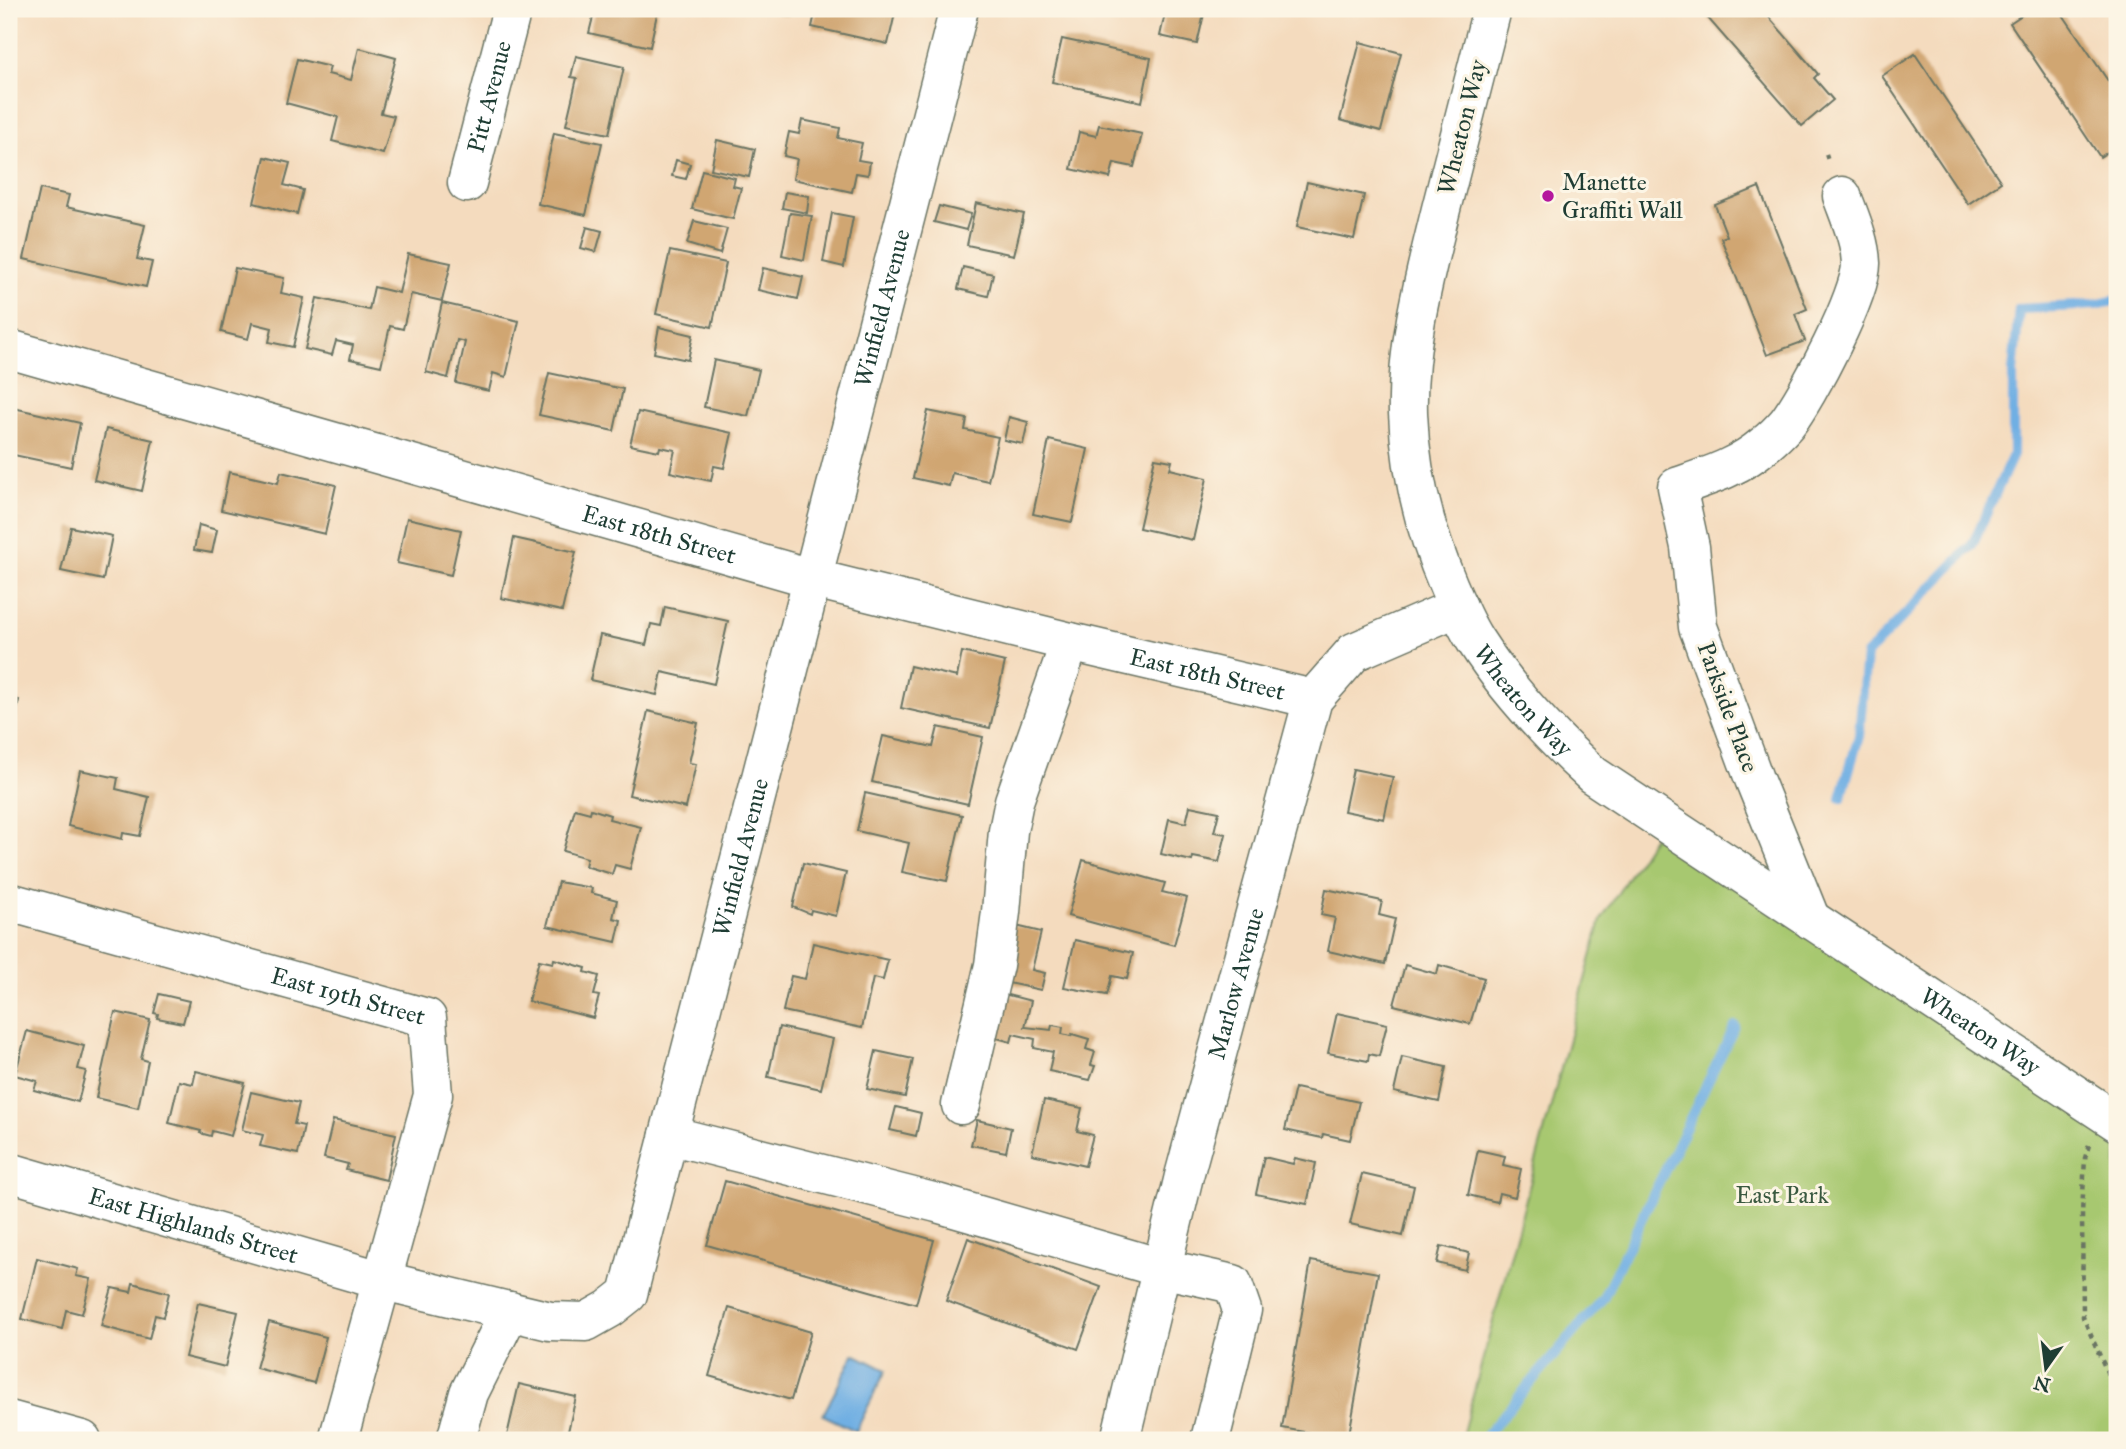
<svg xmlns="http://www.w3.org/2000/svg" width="2126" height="1449" viewBox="0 0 2126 1449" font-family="'IM FELL Great Primer',serif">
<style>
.green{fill:#a7c870;stroke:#638252;stroke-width:2}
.water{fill:#6fafe3;stroke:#47768c;stroke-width:2}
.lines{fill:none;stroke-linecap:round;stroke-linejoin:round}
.stream{stroke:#6fafe3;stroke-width:10}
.building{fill:#d0a672}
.minor-casing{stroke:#6a7464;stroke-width:41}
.major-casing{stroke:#6a7464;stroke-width:41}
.path{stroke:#6a7464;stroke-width:4.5;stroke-dasharray:5 5;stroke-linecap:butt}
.minor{stroke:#fff;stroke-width:38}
.major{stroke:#fff;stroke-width:38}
.poi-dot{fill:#b5179e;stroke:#fcf5e5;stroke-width:2.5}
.labels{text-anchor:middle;stroke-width:6;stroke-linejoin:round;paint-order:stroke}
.street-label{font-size:24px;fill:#1f3d34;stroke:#fcf5e5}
.poi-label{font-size:24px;fill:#1f3d34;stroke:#fcf5e5;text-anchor:start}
.park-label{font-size:24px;fill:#3a5940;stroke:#fcf5e5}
</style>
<rect width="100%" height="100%" fill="#fcf5e5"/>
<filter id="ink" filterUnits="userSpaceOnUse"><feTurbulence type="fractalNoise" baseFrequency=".0143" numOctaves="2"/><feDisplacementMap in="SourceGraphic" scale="14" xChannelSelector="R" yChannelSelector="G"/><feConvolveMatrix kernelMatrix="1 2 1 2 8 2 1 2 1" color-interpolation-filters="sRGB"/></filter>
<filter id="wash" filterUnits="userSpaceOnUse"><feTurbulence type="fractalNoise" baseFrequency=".00686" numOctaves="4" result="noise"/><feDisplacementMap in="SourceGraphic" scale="28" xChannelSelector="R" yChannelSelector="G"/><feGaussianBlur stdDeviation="1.57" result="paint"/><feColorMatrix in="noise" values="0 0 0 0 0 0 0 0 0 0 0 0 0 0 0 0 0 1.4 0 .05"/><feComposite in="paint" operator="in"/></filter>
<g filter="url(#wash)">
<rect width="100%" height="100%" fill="#f4dbbe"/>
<!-- green -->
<path class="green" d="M1663,822L2117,1122V1440H1461L1601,920Z"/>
<!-- water -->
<path class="water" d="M854,1354L886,1370L856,1431L823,1415Z"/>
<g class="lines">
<!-- stream -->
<g class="stream">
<path d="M1841,798L1859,736L1866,655L1972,545L2013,455V372L2019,309L2095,305L2117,300"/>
<path d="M1482,1440L1603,1298L1735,1026"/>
</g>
</g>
<g id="blocks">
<!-- building -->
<g class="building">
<path d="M595,9H658L650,47L589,33Z"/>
<path d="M762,9H790L788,16Z"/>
<path d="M816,9H896L888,44L812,27Z"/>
<path d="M1166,9H1182L1204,14L1197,44L1160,36Z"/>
<path d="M1700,9H1762L1818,74L1814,78L1833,100L1802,126Z"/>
<path d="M2031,9H2059L2117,94V146L2100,157L2010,23Z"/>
<path d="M1062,39L1151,58L1142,102L1052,82Z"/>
<path d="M1360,42L1401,53L1381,131L1340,120Z"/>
<path d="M359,48L396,58L381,113L394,116L383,154L332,141L338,117L286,103L297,59L330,67L328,74L351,80Z"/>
<path d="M1915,54L2001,182L1968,204L1882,76Z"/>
<path d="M576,56L624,67L609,134L566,125L577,78L571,77Z"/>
<path d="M802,120L840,128L838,138L862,143L858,160L870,162L868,175L856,173L852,192L793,179L797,159L784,156L789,132L799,134Z"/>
<path d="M1099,125L1142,134L1134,167L1114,163L1110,178L1071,169L1079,132L1096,136Z"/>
<path d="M554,133L602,143L586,215L538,204Z"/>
<path d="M717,140L755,149L749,177L711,169Z"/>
<path d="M265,157L290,163L284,185L303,190L297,214L254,203Z"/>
<path d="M676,160L690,164L686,179L672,176Z"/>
<path d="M702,170L735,178L733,186L741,188L733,219L692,209Z"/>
<path d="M1307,182L1364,195L1354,239L1297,227Z"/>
<path d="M1759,187L1807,309L1795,314L1805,341L1767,355L1721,238L1727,236L1715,205Z"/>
<path d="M40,189L69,195L66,207L145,225L137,259L152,262L146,287L24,259Z"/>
<path d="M785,192L809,196L807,213L782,208Z"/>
<path d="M976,203L1024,214L1014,255L967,245Z"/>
<path d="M939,206L971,214L966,230L934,222Z"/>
<path d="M790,213L812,216L804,260L782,255Z"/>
<path d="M832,213L853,217L844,267L823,262Z"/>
<path d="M694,221L727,229L720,254L687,244Z"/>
<path d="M587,227L602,231L596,252L581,248Z"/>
<path d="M670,251L726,263L712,327L656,314Z"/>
<path d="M408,254L451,263L442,301L411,294L403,329L390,326L381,366L350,359L353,345L336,341L332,355L305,349L317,298L369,310L374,287L399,293Z"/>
<path d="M963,267L993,274L988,296L958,289Z"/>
<path d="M235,268L284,278L281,293L304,298L293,347L269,342L272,328L252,323L248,339L221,332Z"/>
<path d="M763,268L803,277L798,299L758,290Z"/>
<path d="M442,303L519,321L506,377L493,373L489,391L456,383L465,342L457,340L448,378L426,372Z"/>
<path d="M659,327L693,335L688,360L654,353Z"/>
<path d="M714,360L759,370L748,416L704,407Z"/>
<path d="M549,373L623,389L614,431L539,415Z"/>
<path d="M9,407L80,423L71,467L9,454Z"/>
<path d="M928,411L967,419L965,430L998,437L988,481L952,473L949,486L913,478Z"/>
<path d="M638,412L732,433L724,468L714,466L711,481L670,472L675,450L660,447L659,451L630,445Z"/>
<path d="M1009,417L1028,422L1023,444L1004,440Z"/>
<path d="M106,429L153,440L142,491L94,480Z"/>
<path d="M1049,440L1088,449L1072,522L1033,514Z"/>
<path d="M1155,458L1172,461L1170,469L1207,478L1193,540L1139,528Z"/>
<path d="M229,472L278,483L281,472L336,485L325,534L221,510Z"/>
<path d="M407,518L461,530L451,575L397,563Z"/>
<path d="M199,525L217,530L212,553L194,550Z"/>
<path d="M71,527L112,536L103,580L61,571Z"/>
<path d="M514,538L576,552L562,611L501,598Z"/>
<path d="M665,607L728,621L714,684L662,672L657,695L590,680L600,635L646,645L651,624L661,626Z"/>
<path d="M962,652L1005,662L990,728L901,708L910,666L957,677Z"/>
<path d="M9,698L19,700L10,741H9Z"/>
<path d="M648,711L698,723L689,763L696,764L686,808L629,795Z"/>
<path d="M938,727L983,737L968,804L872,782L883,736L933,747Z"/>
<path d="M1353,769L1393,777L1384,819L1344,811Z"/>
<path d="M80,770L118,778L116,789L149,797L140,836L123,833L122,839L68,826Z"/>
<path d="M865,793L962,815L947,881L902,872L909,843L857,831Z"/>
<path d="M1190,806L1219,812L1214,832L1226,834L1219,862L1193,857L1192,861L1161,854L1169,819L1186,823Z"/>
<path d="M575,809L590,813L591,809L610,815L609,819L641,827L630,869L615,865L612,874L585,866L587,858L563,851Z"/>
<path d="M1083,860L1165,883L1162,892L1187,898L1174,945L1068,916Z"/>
<path d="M803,863L846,873L836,916L811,910L810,914L793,907Z"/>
<path d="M558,882L592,888L591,893L617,900L613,918L621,920L616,942L547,926Z"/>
<path d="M1326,889L1382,901L1379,915L1395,919L1385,964L1328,951L1335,918L1321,915Z"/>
<path d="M1012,925L1041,932L1032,970L1045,973L1041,990L999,981Z"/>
<path d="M1075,940L1133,953L1127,979L1112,976L1107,995L1064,987Z"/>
<path d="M813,943L888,960L883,980L873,978L862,1028L783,1011L791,976L805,979Z"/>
<path d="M554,959L586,968L585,972L599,976L594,995L599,996L593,1018L528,1001L539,960L553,963Z"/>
<path d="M1405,965L1437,974L1439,965L1484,978L1470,1024L1394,1005Z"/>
<path d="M1000,993L1031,1001L1025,1027L1051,1030L1052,1025L1063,1027L1062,1034L1071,1036L1072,1034L1089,1039L1086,1049L1095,1052L1091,1065L1095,1066L1090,1080L1049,1071L1053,1052L1034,1048L1035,1039L1013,1034L1011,1042L990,1036Z"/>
<path d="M159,994L189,1001L183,1023L157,1018L158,1014L154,1013Z"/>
<path d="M115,1012L150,1020L141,1059L148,1061L138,1108L96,1098Z"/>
<path d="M1337,1013L1387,1024L1379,1056L1369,1054L1368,1061L1328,1053Z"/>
<path d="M779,1027L833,1039L821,1089L768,1077Z"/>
<path d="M27,1031L84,1046L78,1069L86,1071L78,1102L34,1090L37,1081L15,1075Z"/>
<path d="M876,1051L913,1059L905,1097L867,1089Z"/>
<path d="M1402,1057L1446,1067L1439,1102L1394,1092Z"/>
<path d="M196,1071L245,1083L231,1136L212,1131L211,1136L200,1133L201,1131L169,1123L179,1081L193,1084Z"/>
<path d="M1295,1088L1359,1102L1350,1140L1323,1134L1322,1138L1285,1130Z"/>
<path d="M251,1092L299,1103L294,1124L304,1126L298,1154L260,1146L263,1135L242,1130Z"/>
<path d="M1044,1100L1082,1108L1077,1131L1093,1135L1085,1166L1032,1154Z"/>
<path d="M896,1107L921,1113L916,1136L890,1130Z"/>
<path d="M333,1120L396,1134L386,1180L346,1170L348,1164L324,1158Z"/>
<path d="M977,1120L1011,1128L1006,1152L971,1145Z"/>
<path d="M1478,1150L1505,1156L1503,1165L1521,1169L1515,1197L1499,1193L1497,1202L1468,1195Z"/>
<path d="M1264,1157L1293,1164L1295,1158L1316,1163L1307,1204L1256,1194Z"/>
<path d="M1362,1174L1414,1186L1403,1236L1350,1224Z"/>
<path d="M725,1181L934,1240L916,1304L707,1245Z"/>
<path d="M968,1238L1101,1287L1078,1349L946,1301Z"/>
<path d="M1441,1246L1469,1253L1465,1270L1437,1263Z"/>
<path d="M37,1258L78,1269L76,1276L91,1279L82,1314L66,1310L62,1329L22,1319Z"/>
<path d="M1311,1261L1378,1273L1348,1440L1282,1428Z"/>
<path d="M133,1283L169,1293L163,1317L155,1315L149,1339L101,1326L112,1288L131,1292Z"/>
<path d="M198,1303L238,1312L225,1367L185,1357Z"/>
<path d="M729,1308L811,1332L791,1400L709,1376Z"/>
<path d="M269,1322L326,1337L314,1383L256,1368Z"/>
<path d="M519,1384L576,1397L566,1440H506Z"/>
</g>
</g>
</g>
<g filter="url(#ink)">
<use href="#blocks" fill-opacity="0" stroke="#6a7464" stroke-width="2"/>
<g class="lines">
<defs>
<g id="minor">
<path id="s1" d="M467,183L512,9"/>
<path id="s2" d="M9,349L811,578L1070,642L1313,699"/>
<path id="s3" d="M9,902L427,1018L433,1095L338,1440"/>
<path d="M1811,920L1754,779L1698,627L1690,547L1677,487C1708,476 1739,467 1764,445C1772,439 1780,431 1787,423C1807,397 1862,294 1861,263C1860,240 1850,218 1842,196"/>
<path d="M961,1105L994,965L1001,912L1008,831L1014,801L1070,642"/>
<path d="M669,1135L937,1203L1161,1268L1233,1284L1242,1310L1210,1440"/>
<path id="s4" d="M9,1172L380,1280L550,1321L586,1322L609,1309L628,1294L959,9"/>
<path d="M9,1420L82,1440"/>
<path d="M456,1440L469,1393L510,1311"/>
<path id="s5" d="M1120,1440L1184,1176L1313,699L1354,652L1458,607"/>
</g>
<g id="major">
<path id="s6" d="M1492,9C1475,76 1458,142 1441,209C1425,275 1406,344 1408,413C1410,474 1425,531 1449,587C1457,605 1464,623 1475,640C1507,690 1549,735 1593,775L2117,1122"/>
</g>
</defs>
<!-- minor casing -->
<use href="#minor" class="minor-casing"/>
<!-- major casing -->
<use href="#major" class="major-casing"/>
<!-- path -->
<g class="path">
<path d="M1826,154L1829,163"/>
<path d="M2089,1145L2085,1158L2082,1213L2083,1317L2117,1395"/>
</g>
<!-- minor -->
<use href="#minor" class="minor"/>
<!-- major -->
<use href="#major" class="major"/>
</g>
</g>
<!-- markers -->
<circle class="poi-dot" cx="1548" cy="196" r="7"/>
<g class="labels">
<!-- street labels -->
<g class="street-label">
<text dy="8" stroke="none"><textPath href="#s1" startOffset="89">Pitt Avenue</textPath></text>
<text transform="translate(1462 127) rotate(-76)" y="8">Wheaton Way</text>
<text dy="8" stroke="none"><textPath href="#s4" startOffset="1666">Winfield Avenue</textPath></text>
<text dy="8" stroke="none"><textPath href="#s2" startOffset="676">East 18th Street</textPath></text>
<text dy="8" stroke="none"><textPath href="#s2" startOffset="1242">East 18th Street</textPath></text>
<text dy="8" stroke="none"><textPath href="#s6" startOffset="730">Wheaton Way</textPath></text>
<text transform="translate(1728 707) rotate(70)" y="8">Parkside Place</text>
<text dy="8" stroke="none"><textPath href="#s4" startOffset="1099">Winfield Avenue</textPath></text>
<text dy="8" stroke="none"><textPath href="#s5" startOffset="471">Marlow Avenue</textPath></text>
<text dy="8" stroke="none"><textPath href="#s3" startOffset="352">East 19th Street</textPath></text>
<text dy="8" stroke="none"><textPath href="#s6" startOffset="1297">Wheaton Way</textPath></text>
<text dy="8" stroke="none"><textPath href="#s4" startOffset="192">East Highlands Street</textPath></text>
</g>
<!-- poi labels -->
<g class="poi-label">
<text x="1562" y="190">Manette<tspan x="1562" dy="28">Graffiti Wall</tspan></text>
</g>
<!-- park labels -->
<g class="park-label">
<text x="1782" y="1203">East Park</text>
</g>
</g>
<!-- margin -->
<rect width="2126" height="1449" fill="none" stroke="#fcf5e5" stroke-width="35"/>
<!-- north arrow -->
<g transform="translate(2046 1368) rotate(194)" stroke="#fcf5e5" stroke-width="5" paint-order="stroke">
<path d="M0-5L12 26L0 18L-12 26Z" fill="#1f3d34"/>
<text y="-10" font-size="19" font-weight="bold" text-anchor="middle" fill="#1f3d34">N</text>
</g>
</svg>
